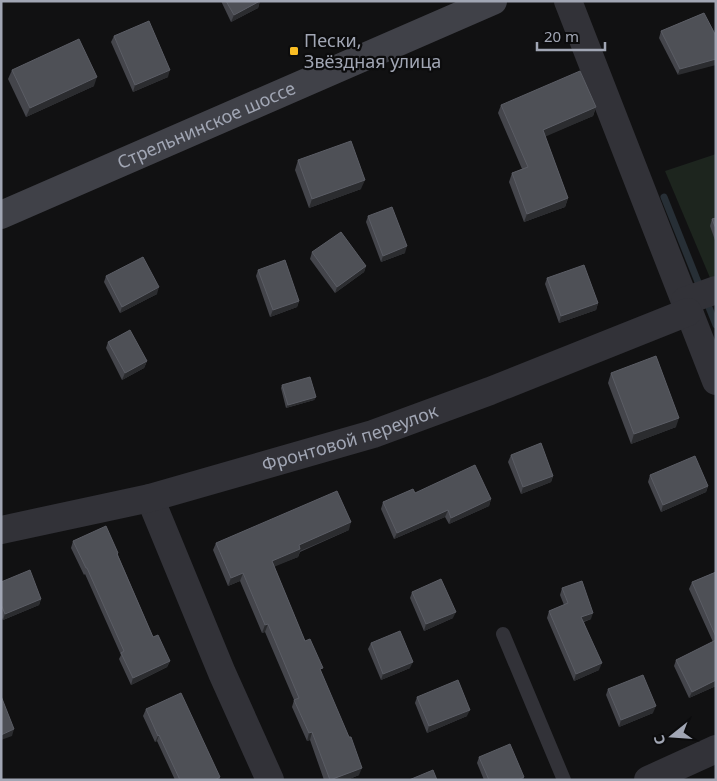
<svg xmlns="http://www.w3.org/2000/svg" width="717" height="781" viewBox="0 0 717 781" font-family="'Noto Sans',sans-serif">
<style>
.green{fill:#1d251e}
.lines{fill:none;stroke-linecap:round;stroke-linejoin:round}
.stream{stroke:#272f36;stroke-width:7}
.lane{stroke:#323238;stroke-width:14}
.street{stroke:#323238;stroke-width:28}
.secondary{stroke:#404148;stroke-width:28}
.wall{fill:#44454b}
.shaded-wall{fill:#2b2c2f}
.building{fill:#4e5056;stroke:#5b5d65}
.poi-dot{fill:#f9bd23;stroke:#0c0c0d;stroke-width:2}
.labels{text-anchor:middle;stroke-width:4.5;stroke-linejoin:round;paint-order:stroke}
.poi-label{font-size:18px;fill:#a1a6b4;stroke:#0c0c0d;text-anchor:start}
.street-label{font-size:18px;fill:#a1a6b4;stroke:#0c0c0d}
</style>
<rect width="100%" height="100%" fill="#111112"/>
<!-- green -->
<path class="green" d="M716,154V292L665,171Z"/>
<g class="lines">
<!-- stream -->
<g class="stream">
<path d="M664,197L698,282"/>
<path d="M708,305L716,325"/>
</g>
<!-- lane -->
<path class="lane" d="M503,634L564,780"/>
<!-- street -->
<g class="street">
<path d="M568,1L716,381"/>
<path d="M685,301L716,290"/>
<path d="M150,498L222,673L270,780"/>
<path id="s1" d="M1,530L150,498L373,434L490,391L688,312"/>
<path d="M648,780L716,749"/>
</g>
<!-- secondary -->
<path class="secondary" id="s2" d="M1,215L493,1"/>
</g>
<!-- wall -->
<g class="wall">
<path d="M221,1H260L258,8L231,22Z"/>
<path d="M704,13L678,75L659,38L661,31Z"/>
<path d="M114,36L168,77L133,92L111,42Z"/>
<path d="M12,70L94,86L26,117L8,79Z"/>
<path d="M501,105L596,107L593,116L545,136L568,198L565,207L524,222L509,182L512,173L522,169L498,113Z"/>
<path d="M298,160L361,189L309,208L295,170Z"/>
<path d="M368,216L405,253L381,262L366,222Z"/>
<path d="M716,218V243L710,226L712,219Z"/>
<path d="M312,252L366,266L364,272L335,293L310,259Z"/>
<path d="M258,270L299,301L297,307L270,317L256,276Z"/>
<path d="M106,276L157,294L120,313L104,282Z"/>
<path d="M547,278L598,303L596,310L559,323L545,284Z"/>
<path d="M108,342L147,361L144,368L122,380L106,348Z"/>
<path d="M611,373L676,427L631,444L608,383Z"/>
<path d="M282,385L316,397L314,400L286,408L281,388Z"/>
<path d="M511,455L553,476L551,482L521,494L508,462Z"/>
<path d="M650,475L708,486L706,492L661,512L648,482Z"/>
<path d="M415,493L491,499L489,506L449,524L445,517L394,539L381,509L383,502Z"/>
<path d="M349,530L300,552L298,557L274,566L305,641L321,672L359,775L347,780H324L310,740L307,741L292,707L294,700L265,632L262,633L240,581L228,586L213,550L216,543Z"/>
<path d="M73,541L118,553V555L153,637L170,661L167,667L131,685L119,659L121,655L85,574L84,575L71,548Z"/>
<path d="M716,572V686L689,698L674,666L676,660L713,642L689,589L692,582Z"/>
<path d="M1,582L41,599L39,605L3,620L1,616Z"/>
<path d="M562,588L591,619L584,622L599,670L574,681L547,618L549,611L564,605L560,595Z"/>
<path d="M412,592L453,618L424,631L410,598Z"/>
<path d="M371,643L410,668L381,680L368,649Z"/>
<path d="M608,689L653,713L619,727L606,695Z"/>
<path d="M417,697L467,716L427,733L415,703Z"/>
<path d="M146,709L220,777L219,780H175L157,741L155,742L143,716Z"/>
<path d="M479,757L524,777L523,780H484L477,763Z"/>
</g>
<!-- shaded-wall -->
<g class="shaded-wall">
<path d="M260,1L258,8L231,22L234,15Z"/>
<path d="M716,59V65L678,75L680,69Z"/>
<path d="M170,70L168,77L133,92L135,85Z"/>
<path d="M97,77L94,86L26,117L30,108Z"/>
<path d="M596,107L593,116L540,139L543,130Z"/>
<path d="M365,180L361,189L309,208L312,199Z"/>
<path d="M568,198L565,207L524,222L527,214Z"/>
<path d="M407,246L405,253L381,262L383,256Z"/>
<path d="M366,266L364,272L335,293L337,287Z"/>
<path d="M159,287L157,294L120,313L122,307Z"/>
<path d="M299,301L297,307L270,317L273,310Z"/>
<path d="M598,303L596,310L559,323L561,316Z"/>
<path d="M147,361L144,368L122,380L125,373Z"/>
<path d="M316,397L314,400L286,408L288,405Z"/>
<path d="M679,418L676,427L631,444L634,434Z"/>
<path d="M553,476L551,482L521,494L523,487Z"/>
<path d="M708,486L706,492L661,512L663,505Z"/>
<path d="M491,499L489,506L449,524L451,518Z"/>
<path d="M448,510L445,517L394,539L397,533Z"/>
<path d="M351,522L349,530L300,551L298,557L269,569L272,561L299,545Z"/>
<path d="M243,573L240,581L228,586L231,578Z"/>
<path d="M41,599L39,605L3,620L5,614Z"/>
<path d="M456,612L453,618L424,631L426,624Z"/>
<path d="M593,613L591,619L579,623L581,617Z"/>
<path d="M268,624L265,632L262,633L265,625Z"/>
<path d="M170,661L167,667L131,685L133,678Z"/>
<path d="M413,662L410,668L381,680L383,674Z"/>
<path d="M602,663L599,670L574,681L576,674Z"/>
<path d="M716,680V686L689,698L692,692Z"/>
<path d="M656,706L653,713L619,727L621,720Z"/>
<path d="M470,710L467,716L427,733L429,726Z"/>
<path d="M14,729L12,736L1,740V735Z"/>
<path d="M312,732L310,740L307,741L309,733Z"/>
<path d="M159,735L157,741L155,742L158,736Z"/>
<path d="M362,768L359,775L347,780H330Z"/>
</g>
<!-- building -->
<g class="building">
<path d="M226,1H260L234,15Z"/>
<path d="M704,13L716,36V59L680,69L661,31Z"/>
<path d="M149,21L170,70L135,85L114,36Z"/>
<path d="M79,39L97,77L30,108L12,70Z"/>
<path d="M580,71L596,107L543,130L568,198L527,214L512,173L528,167L501,105Z"/>
<path d="M351,141L365,180L312,199L298,160Z"/>
<path d="M392,207L407,246L383,256L368,216Z"/>
<path d="M716,218V229L712,219Z"/>
<path d="M341,232L366,266L337,287L312,252Z"/>
<path d="M143,257L159,287L122,307L106,276Z"/>
<path d="M285,260L299,301L273,310L258,270Z"/>
<path d="M584,265L598,303L561,316L547,278Z"/>
<path d="M130,330L147,361L125,373L108,342Z"/>
<path d="M656,356L679,418L634,434L611,373Z"/>
<path d="M310,377L316,397L288,405L282,385Z"/>
<path d="M541,443L553,476L523,487L511,455Z"/>
<path d="M695,456L708,486L663,505L650,475Z"/>
<path d="M475,465L491,499L451,518L448,510L397,533L383,502L413,489L415,493Z"/>
<path d="M337,491L351,522L299,545L300,549L272,561L305,641L310,639L323,668L320,669L349,737H351L362,768L330,780L312,732L309,733L294,700L299,698L268,624L265,625L243,573L231,578L216,543Z"/>
<path d="M106,526L118,553L117,554L153,637L158,635L170,661L133,678L121,653L124,651L87,568H86L73,541Z"/>
<path d="M30,570L41,599L5,614L1,604V582Z"/>
<path d="M716,572V637L692,582Z"/>
<path d="M441,579L456,612L426,624L412,592Z"/>
<path d="M582,581L593,613L581,617L602,663L576,674L549,611L568,603L562,588Z"/>
<path d="M400,631L413,662L383,674L371,643Z"/>
<path d="M716,640V680L692,692L676,660Z"/>
<path d="M643,675L656,706L621,720L608,689Z"/>
<path d="M458,680L470,710L429,726L417,697Z"/>
<path d="M181,693L220,777L215,780H180L159,735L158,736L146,709Z"/>
<path d="M1,696L14,729L1,735Z"/>
<path d="M510,744L524,777L518,780H489L479,757Z"/>
<path d="M433,770L437,780H409Z"/>
</g>
<!-- markers -->
<rect class="poi-dot" x="289" y="46" width="10" height="10" rx="2.5"/>
<g class="labels">
<!-- poi labels -->
<g class="poi-label">
<text x="304" y="47">Пески,<tspan x="304" dy="21">Звёздная улица</tspan></text>
</g>
<!-- street labels -->
<g class="street-label">
<text dy="6" stroke="none"><textPath href="#s2" startOffset="224">Стрельнинское шоссе</textPath></text>
<text dy="6" stroke="none"><textPath href="#s1" startOffset="361">Фронтовой переулок</textPath></text>
</g>
</g>
<!-- border -->
<rect width="717" height="781" fill="none" stroke="#a1a6b4" stroke-width="5"/>
<!-- north arrow -->
<g transform="translate(672 736) rotate(253)" stroke="#0c0c0d" stroke-width="4" paint-order="stroke">
<path d="M0-4L9 19L0 12L-9 19Z" fill="#a1a6b4"/>
<text y="-8" font-size="14" font-weight="bold" text-anchor="middle" fill="#a1a6b4">С</text>
</g>
<!-- scale -->
<path d="M537 42v8h68v-8" fill="none" stroke="#a1a6b4" stroke-width="2.5"/>
<text x="544" y="42" font-size="15" fill="#a1a6b4" stroke="#0c0c0d" stroke-width="4" paint-order="stroke">20 m</text>
</svg>
